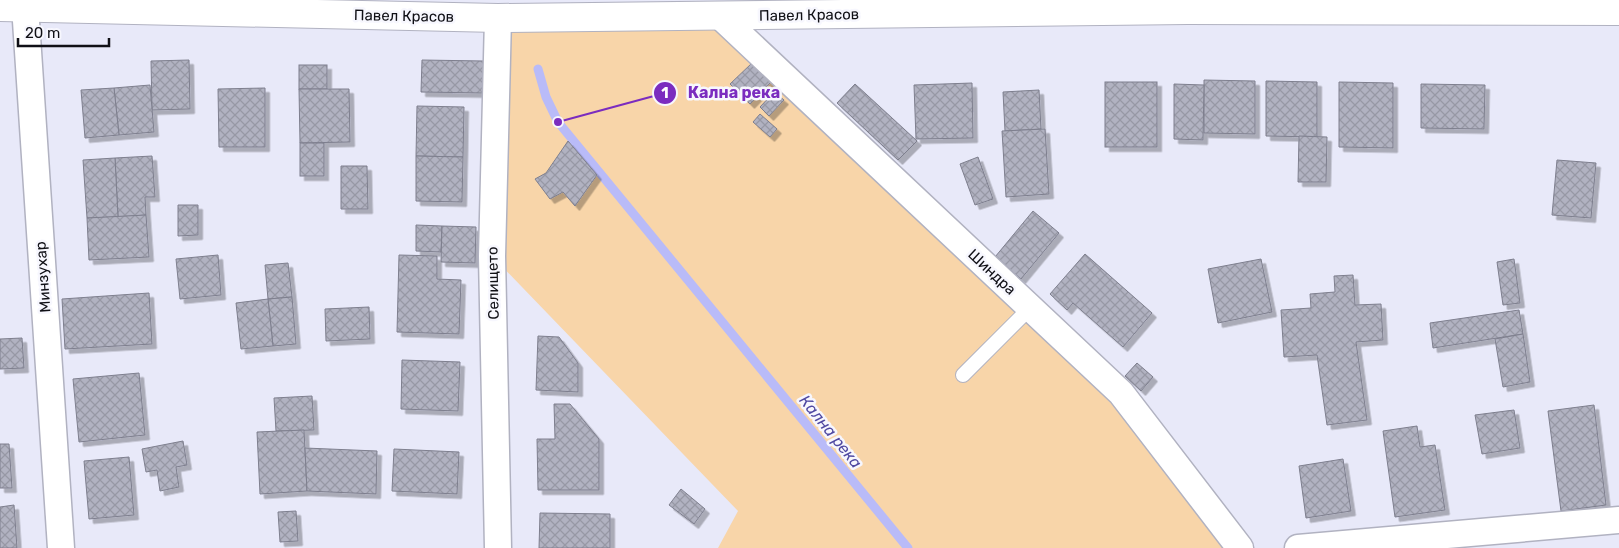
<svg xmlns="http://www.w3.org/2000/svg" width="1619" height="548" viewBox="0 0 1619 548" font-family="Rubik,sans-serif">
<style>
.grass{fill:#f8d5a9}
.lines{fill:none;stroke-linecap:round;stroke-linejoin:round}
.stream{stroke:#b9bbf8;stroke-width:9}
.building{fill:url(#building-cross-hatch);stroke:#7e7f8e;filter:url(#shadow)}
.lane-casing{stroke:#b1b2c1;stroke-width:16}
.street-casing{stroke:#b1b2c1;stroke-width:29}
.secondary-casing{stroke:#b1b2c1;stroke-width:30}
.lane{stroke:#fff;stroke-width:14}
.street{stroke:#fff;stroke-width:26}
.secondary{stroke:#fff;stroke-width:28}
.labels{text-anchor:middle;stroke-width:5;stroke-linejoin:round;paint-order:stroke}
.street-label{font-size:15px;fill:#101016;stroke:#f7f7fe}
.water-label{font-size:16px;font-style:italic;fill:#5049a1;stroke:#f7f7fe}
.leader{fill:none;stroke:#7b2cbf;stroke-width:2}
.callout-dot{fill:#7b2cbf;stroke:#f7f7fe;stroke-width:2}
.mark-label{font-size:15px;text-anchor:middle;font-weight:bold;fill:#fff}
.callout-label{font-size:16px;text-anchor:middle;font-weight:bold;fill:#7b2cbf;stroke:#f7f7fe;stroke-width:5;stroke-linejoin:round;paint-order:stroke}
</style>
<defs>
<pattern id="building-cross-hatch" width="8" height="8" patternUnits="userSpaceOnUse" patternTransform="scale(1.25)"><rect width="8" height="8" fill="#b1b2c1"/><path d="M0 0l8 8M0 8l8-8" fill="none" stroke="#9798a5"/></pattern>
<filter id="shadow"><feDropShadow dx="4.5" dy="4.5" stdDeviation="0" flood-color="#0004"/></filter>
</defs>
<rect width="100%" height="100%" fill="#e8e9f9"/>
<!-- grass -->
<path class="grass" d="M720,16L1121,393L1240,548H718L738,511L492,256L498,18Z"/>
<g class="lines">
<!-- stream -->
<path class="stream" d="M538,69L546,97L558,122L908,548"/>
</g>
<!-- building -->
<g class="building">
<path d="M189,60L190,109L152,110L151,61Z"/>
<path d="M422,60L484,61L483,93L421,92Z"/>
<path d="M752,63L771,82L750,104L730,84Z"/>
<rect x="299" y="65" width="28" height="24"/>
<path d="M1204,80L1255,81V134L1204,133Z"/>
<path d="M1266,81L1317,82V137L1266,136Z"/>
<rect x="1105" y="82" width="52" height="65"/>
<path d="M1339,82L1393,83V148L1339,147Z"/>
<path d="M972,83L973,138L916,139L914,85Z"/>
<path d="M855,84L917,141L898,160L837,103Z"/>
<path d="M1174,84L1204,85L1203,140L1174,139Z"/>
<path d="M1421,84L1485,85L1484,129L1421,128Z"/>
<path d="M150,85L154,132L119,135L114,88Z"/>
<path d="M114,88L119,135L85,138L81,90Z"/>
<path d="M265,88V147H219L218,89Z"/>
<path d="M299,89H349L350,142L300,143Z"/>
<path d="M1039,90L1041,129L1005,131L1003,92Z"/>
<path d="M774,92L784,100L769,116L760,107Z"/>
<path d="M417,106L464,107L463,157L416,156Z"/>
<path d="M760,114L777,129L770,137L753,122Z"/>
<path d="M1045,129L1049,194L1006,197L1002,131Z"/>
<path d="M1299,136L1327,137L1326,182H1298Z"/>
<path d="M568,141L597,175L575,206L563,192L550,199L535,179L546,173Z"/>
<rect x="300" y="143" width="24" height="33"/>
<path d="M152,156L155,197H145L146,215L118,217L115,158Z"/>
<path d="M416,156L463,157L462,202L416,201Z"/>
<path d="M978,157L993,199L975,205L960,164Z"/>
<path d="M115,158L118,217L87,218L83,160Z"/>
<path d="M1557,160L1596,163L1591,218L1552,215Z"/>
<path d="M341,166H367L368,209H341Z"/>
<path d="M178,205H198V235L178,236Z"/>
<path d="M1033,211L1059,233L1021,279L995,257Z"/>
<path d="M146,215L149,257L89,260L87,218Z"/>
<path d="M416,225L442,226L441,252L416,251Z"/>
<path d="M442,226L476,227L475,263L441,262Z"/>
<path d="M1085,254L1152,313L1123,347L1073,303L1067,310L1050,294Z"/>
<path d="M218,255L221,295L180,299L176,259Z"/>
<path d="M399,255L437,256V279L461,280L459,334L397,332Z"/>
<path d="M1261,259L1272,312L1218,323L1208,269Z"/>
<path d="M1514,259L1520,303L1503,305L1497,262Z"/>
<path d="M288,263L292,297L268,299L265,265Z"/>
<path d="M1353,275L1355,305L1381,304L1383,340L1356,342L1367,420L1327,425L1317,355L1284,357L1281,310L1311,308L1310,294L1335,292L1334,276Z"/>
<path d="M149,293L152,344L65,349L62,299Z"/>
<path d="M292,297L296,344L273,346L268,299Z"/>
<path d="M268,299L273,346L241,349L236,303Z"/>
<path d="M369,307L370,339L326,341L325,309Z"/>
<path d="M1519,310L1523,334L1433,348L1430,323Z"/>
<path d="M1523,334L1530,382L1503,387L1495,339Z"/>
<path d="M538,336L559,337L578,363V392L536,390Z"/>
<path d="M22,338L24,368L0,369V339Z"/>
<path d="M402,360L460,362L458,411L401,409Z"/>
<path d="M1137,363L1153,377L1141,391L1125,376Z"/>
<path d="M139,373L145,435L79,442L73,379Z"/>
<path d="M312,396L314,430L276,431L274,398Z"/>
<path d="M554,404H570L599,439V490H538L537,439H555Z"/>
<path d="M1594,405L1606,505L1561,511L1548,411Z"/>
<path d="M1514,410L1520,448L1482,454L1475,415Z"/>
<path d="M1417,426L1420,447L1435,445L1445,510L1395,517L1383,431Z"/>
<path d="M304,430L307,491L260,494L257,432Z"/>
<path d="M183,441L187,465L176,467L179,487L160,491L157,470L146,472L142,449Z"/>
<path d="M0,444H9L12,488H0Z"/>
<path d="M305,448L377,451L376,494L307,491Z"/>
<path d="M394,449L459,452L457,494L392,491Z"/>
<path d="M129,457L134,515L89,519L84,461Z"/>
<path d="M1343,459L1351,511L1306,518L1299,466Z"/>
<path d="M681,489L705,509L694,524L669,505Z"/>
<path d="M14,505L17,548H0V507Z"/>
<path d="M296,511L298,541L280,542L278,512Z"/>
<path d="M540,513L610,514V548H539Z"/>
</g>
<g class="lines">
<defs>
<path id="lane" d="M963,375L1030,308"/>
<g id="street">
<path d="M25,6L61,548"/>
<path d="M720,16L1121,393L1240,548"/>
<path d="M498,18L492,256L498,548"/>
<path d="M1298,548L1619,520"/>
</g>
<path id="secondary" d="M0,7L498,18L1188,10L1619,11"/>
</defs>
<!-- lane casing -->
<use href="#lane" class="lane-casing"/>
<!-- street casing -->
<use href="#street" class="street-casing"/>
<!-- secondary casing -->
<use href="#secondary" class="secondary-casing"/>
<!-- lane -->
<use href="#lane" class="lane"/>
<!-- street -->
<use href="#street" class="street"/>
<!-- secondary -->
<use href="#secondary" class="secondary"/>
</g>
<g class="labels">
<!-- street labels -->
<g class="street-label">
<text transform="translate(809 15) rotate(-1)" y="5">Павел Красов</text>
<text transform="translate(404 16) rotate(1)" y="5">Павел Красов</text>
<text transform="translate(992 272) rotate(43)" y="5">Шиндра</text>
<text transform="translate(43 277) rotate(-94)" y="5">Минзухар</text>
<text transform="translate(493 283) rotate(-91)" y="5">Селището</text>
</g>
<!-- water labels -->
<g class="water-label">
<text transform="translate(831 431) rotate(51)" y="6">Кална река</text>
</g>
</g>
<!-- callouts -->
<path class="leader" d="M558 122L665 93"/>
<g class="callout-dot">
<circle cx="558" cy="122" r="5"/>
<circle cx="665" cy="93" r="12"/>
</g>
<g class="mark-label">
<text x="665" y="98">1</text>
</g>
<g class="callout-label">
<text x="734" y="98">Кална река</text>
</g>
<!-- scale -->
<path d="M18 38v8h91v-8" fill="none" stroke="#101016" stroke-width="2.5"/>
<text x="25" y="38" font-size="15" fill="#101016" stroke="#f7f7fe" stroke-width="4" paint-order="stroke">20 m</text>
</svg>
